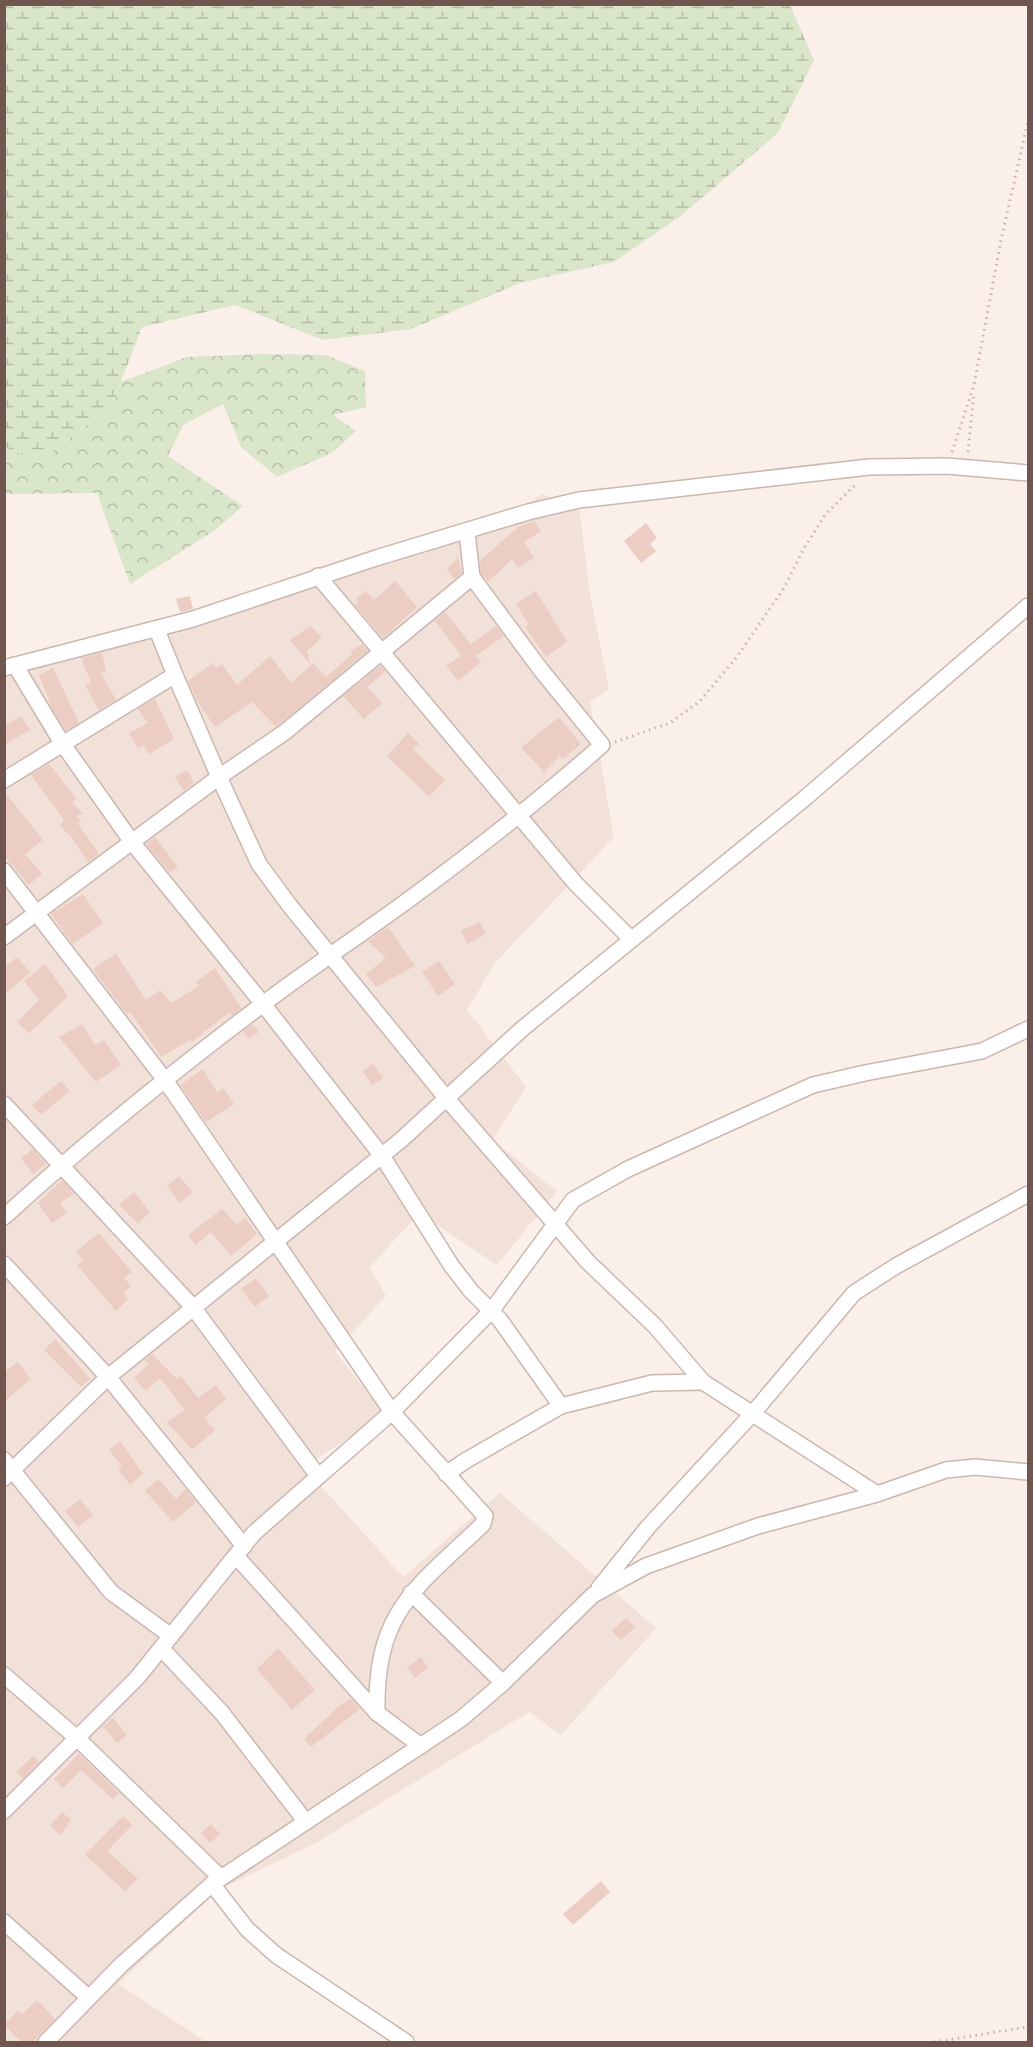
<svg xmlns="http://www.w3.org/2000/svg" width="1033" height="2047" viewBox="0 0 1033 2047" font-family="Signika,sans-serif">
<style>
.residential{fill:#f1e1d8}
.forest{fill:url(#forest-crowns)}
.wetland{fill:url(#wetland-marsh)}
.building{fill:#eccdc4}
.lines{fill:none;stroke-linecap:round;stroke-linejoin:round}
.minor-casing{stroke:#cbb7b0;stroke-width:18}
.path{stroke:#d1b0a7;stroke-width:3;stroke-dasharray:1.5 4.5;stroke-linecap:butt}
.minor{stroke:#fff;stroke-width:15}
</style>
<defs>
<pattern id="forest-crowns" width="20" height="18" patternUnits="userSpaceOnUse" patternTransform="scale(1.5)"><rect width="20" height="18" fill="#dae6c9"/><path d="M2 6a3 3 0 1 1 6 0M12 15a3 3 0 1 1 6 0" fill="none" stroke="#b5bda6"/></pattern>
<pattern id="wetland-marsh" width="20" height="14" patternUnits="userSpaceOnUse" patternTransform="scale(1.5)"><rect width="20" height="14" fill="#dae6c9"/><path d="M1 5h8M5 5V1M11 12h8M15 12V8" fill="none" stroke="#b5bda6"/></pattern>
</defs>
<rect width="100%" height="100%" fill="#faf0e9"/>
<!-- residential -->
<path class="residential" d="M542,494L579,506L589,588L609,690L590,702L614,837L495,963L467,1010L526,1087L492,1140L557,1191L497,1265L419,1213L370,1267L386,1296L335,1352L385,1414L304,1467L403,1577L500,1493L656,1628L561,1735L529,1712L314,1844L218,1890L118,1984L207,2042H5L4,659L198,616L484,534Z"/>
<!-- forest -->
<path class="forest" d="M261,354L326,355L365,371L366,407L333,415L356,431L332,453L277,477L241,447L223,404L183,425L168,456L243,506L214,531L130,584L97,493L5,494V447L39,462L112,405L121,382L187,357Z"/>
<!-- wetland -->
<path class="wetland" d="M5,4L790,5L814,60L778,133L682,215L614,262L520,283L411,329L323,340L235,305L142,327L112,405L39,462L5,447Z"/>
<!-- building -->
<g class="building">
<path d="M534,521L541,531L524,542L534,558L518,568L512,559L488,582L481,573L480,561L518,527Z"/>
<path d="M646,523L657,538L650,544L656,551L641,563L624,541Z"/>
<path d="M458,557L462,573L454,579L447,569Z"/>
<path d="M395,581L417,607L383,638L355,605L359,602L356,599L366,591L374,600Z"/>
<path d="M536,591L567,642L546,657L525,627L529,625L516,604Z"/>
<path d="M190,596L193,609L180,612L176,599Z"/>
<path d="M445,612L471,644L496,626L504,636L476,656L481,662L458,681L446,666L461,655L435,621Z"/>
<path d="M310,626L322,637L307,651L310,664L290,640Z"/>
<path d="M362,644L368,651L276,727L252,702L215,727L197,701L188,681L213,663L216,668L222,664L237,685L270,656L291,683L313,663L326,677L352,654L351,651Z"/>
<path d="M102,653L106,672L101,673L116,700L99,710L85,685L91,682L81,658Z"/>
<path d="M380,666L385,671L367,687L382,703L364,719L343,696Z"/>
<path d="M53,668L79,723L66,731L53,710L39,675Z"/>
<path d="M155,699L174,739L149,754L144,745L138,749L129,733L148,723L138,709Z"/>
<path d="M21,716L30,730L4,745V726Z"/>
<path d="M559,717L581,744L563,759L560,756L544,772L521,748Z"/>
<path d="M408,733L419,744L413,749L445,780L429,797L387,756Z"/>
<path d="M49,764L77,799L72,802L83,814L77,816L81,821L78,824L99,854L88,862L71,837L60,826L64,820L31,775Z"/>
<path d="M187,770L194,783L183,791L175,777Z"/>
<path d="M4,791L43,840L25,854L42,874L29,885L4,855Z"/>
<path d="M155,837L178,867L170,873L146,844Z"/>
<path d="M83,894L103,923L73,944L51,914Z"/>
<path d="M480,922L486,934L467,944L461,931Z"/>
<path d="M388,927L415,966L376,987L366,974L386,958L368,941Z"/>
<path d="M116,954L146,1000L160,990L171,1003L199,986L196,982L215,968L241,1008L232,1016L230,1013L223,1017L192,1042L190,1040L161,1057L130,1012L127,1014L93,969Z"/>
<path d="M17,957L30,972L4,995V968Z"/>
<path d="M439,961L455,984L438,996L422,972Z"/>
<path d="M45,964L68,996L29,1033L17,1022L39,1000L24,981Z"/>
<path d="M82,1024L95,1045L104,1040L121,1065L96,1082L59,1037Z"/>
<path d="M253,1024L259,1032L249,1039L243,1031Z"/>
<path d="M373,1063L383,1078L372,1085L363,1072Z"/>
<path d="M203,1069L217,1092L224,1088L234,1104L206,1122L180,1085Z"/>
<path d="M61,1081L70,1091L41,1115L32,1105Z"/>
<path d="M33,1149L46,1164L33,1174L21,1158Z"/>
<path d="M179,1176L193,1192L180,1203L167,1186Z"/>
<path d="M62,1180L74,1194L60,1203L67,1213L52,1223L38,1203Z"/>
<path d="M134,1192L150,1212L138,1224L119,1205Z"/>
<path d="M222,1209L237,1225L245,1218L257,1234L231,1256L211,1232L196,1245L188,1235Z"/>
<path d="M99,1233L132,1272L124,1278L131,1286L123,1293L128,1299L116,1311L77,1265L83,1260L76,1252Z"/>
<path d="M256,1278L269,1296L255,1307L241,1289Z"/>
<path d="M55,1339L90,1379L81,1387L44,1350Z"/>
<path d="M152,1354L177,1379L181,1376L198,1398L216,1385L226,1399L204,1418L215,1430L192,1450L167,1422L185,1410L160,1378L146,1391L134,1378L149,1364L145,1360Z"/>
<path d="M18,1362L30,1379L4,1402V1372Z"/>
<path d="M120,1441L143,1474L130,1485L118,1469L122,1466L109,1450Z"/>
<path d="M158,1479L176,1499L186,1489L196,1502L173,1522L145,1491Z"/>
<path d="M80,1499L93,1515L78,1527L65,1511Z"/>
<path d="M626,1618L635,1627L621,1640L612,1631Z"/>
<path d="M278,1648L315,1690L292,1710L257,1669Z"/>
<path d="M420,1657L428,1667L415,1678L407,1668Z"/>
<path d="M351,1699L360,1709L311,1747L304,1739L340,1705Z"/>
<path d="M113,1718L127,1735L117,1743L103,1727Z"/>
<path d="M79,1754L119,1793L113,1799L81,1770L63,1788L54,1779Z"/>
<path d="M33,1756L39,1762L23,1779L16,1772Z"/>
<path d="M62,1812L71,1820L60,1835L50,1826Z"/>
<path d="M123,1816L132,1825L107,1851L138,1879L125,1891L85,1855Z"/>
<path d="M211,1824L220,1834L210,1843L201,1833Z"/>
<path d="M601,1881L610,1892L573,1925L563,1914Z"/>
<path d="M37,2000L55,2019L32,2043H23L4,2025L18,2011L22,2014Z"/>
</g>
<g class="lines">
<defs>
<g id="minor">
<path d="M467,532L472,577L285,732L219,777L259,864L290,906L447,1099L588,1262L655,1326L703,1382L877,1494"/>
<path d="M318,576L576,884L631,939"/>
<path d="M157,630L175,675"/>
<path d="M15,665L62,743L132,842L263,1004L382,1156L451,1265L471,1291L500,1320L561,1406"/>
<path d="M4,668L193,619L376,558L528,512L579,500L869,467L947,466L1028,473"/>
<path d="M4,780L175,675L219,777L4,937"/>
<path d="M4,871L165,1080L392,1412L485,1516L483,1524C415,1589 375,1611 377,1713"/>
<path d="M4,1104L192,1306L318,1476"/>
<path d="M4,1217C87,1141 174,1071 263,1004C312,967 362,934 411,898C476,850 541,799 602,745L541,670L472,577"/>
<path d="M4,1264L108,1377L244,1546"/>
<path d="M4,1460L111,1592L171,1636"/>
<path d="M446,1474L465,1461L561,1406L652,1383L703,1382"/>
<path d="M4,1478L108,1377L401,1140L522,1029L804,799L1028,606"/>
<path d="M236,1556L377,1713L421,1746"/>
<path d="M599,1588L648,1527L753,1413L854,1293L896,1266L1028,1194"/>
<path d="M411,1593L503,1683"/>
<path d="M162,1649L222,1713L306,1822"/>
<path d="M4,1675L78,1739L220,1877"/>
<path d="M4,1811L137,1678L254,1533L392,1412L492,1310L573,1200L628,1169L813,1085L865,1073L982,1051L1028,1029"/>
<path d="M212,1884L247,1929L276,1955L406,2042"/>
<path d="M4,1922L88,1997"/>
<path d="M46,2042L121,1965L212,1884L461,1719L503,1683L593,1595L646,1566L758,1526L877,1494L946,1470L975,1467L1028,1472"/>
</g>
</defs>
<!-- minor casing -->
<use href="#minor" class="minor-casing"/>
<!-- path -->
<g class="path">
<path d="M952,452L974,385L1001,240L1028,121"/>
<path d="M968,452L974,393"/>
<path d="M615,742L670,723L700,701L736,658L784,588L803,550L825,515L855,485"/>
<path d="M934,2042L1028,2027"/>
</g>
<!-- minor -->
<use href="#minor" class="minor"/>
</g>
<!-- border -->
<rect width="1033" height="2047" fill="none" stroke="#71564f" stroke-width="12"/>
</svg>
